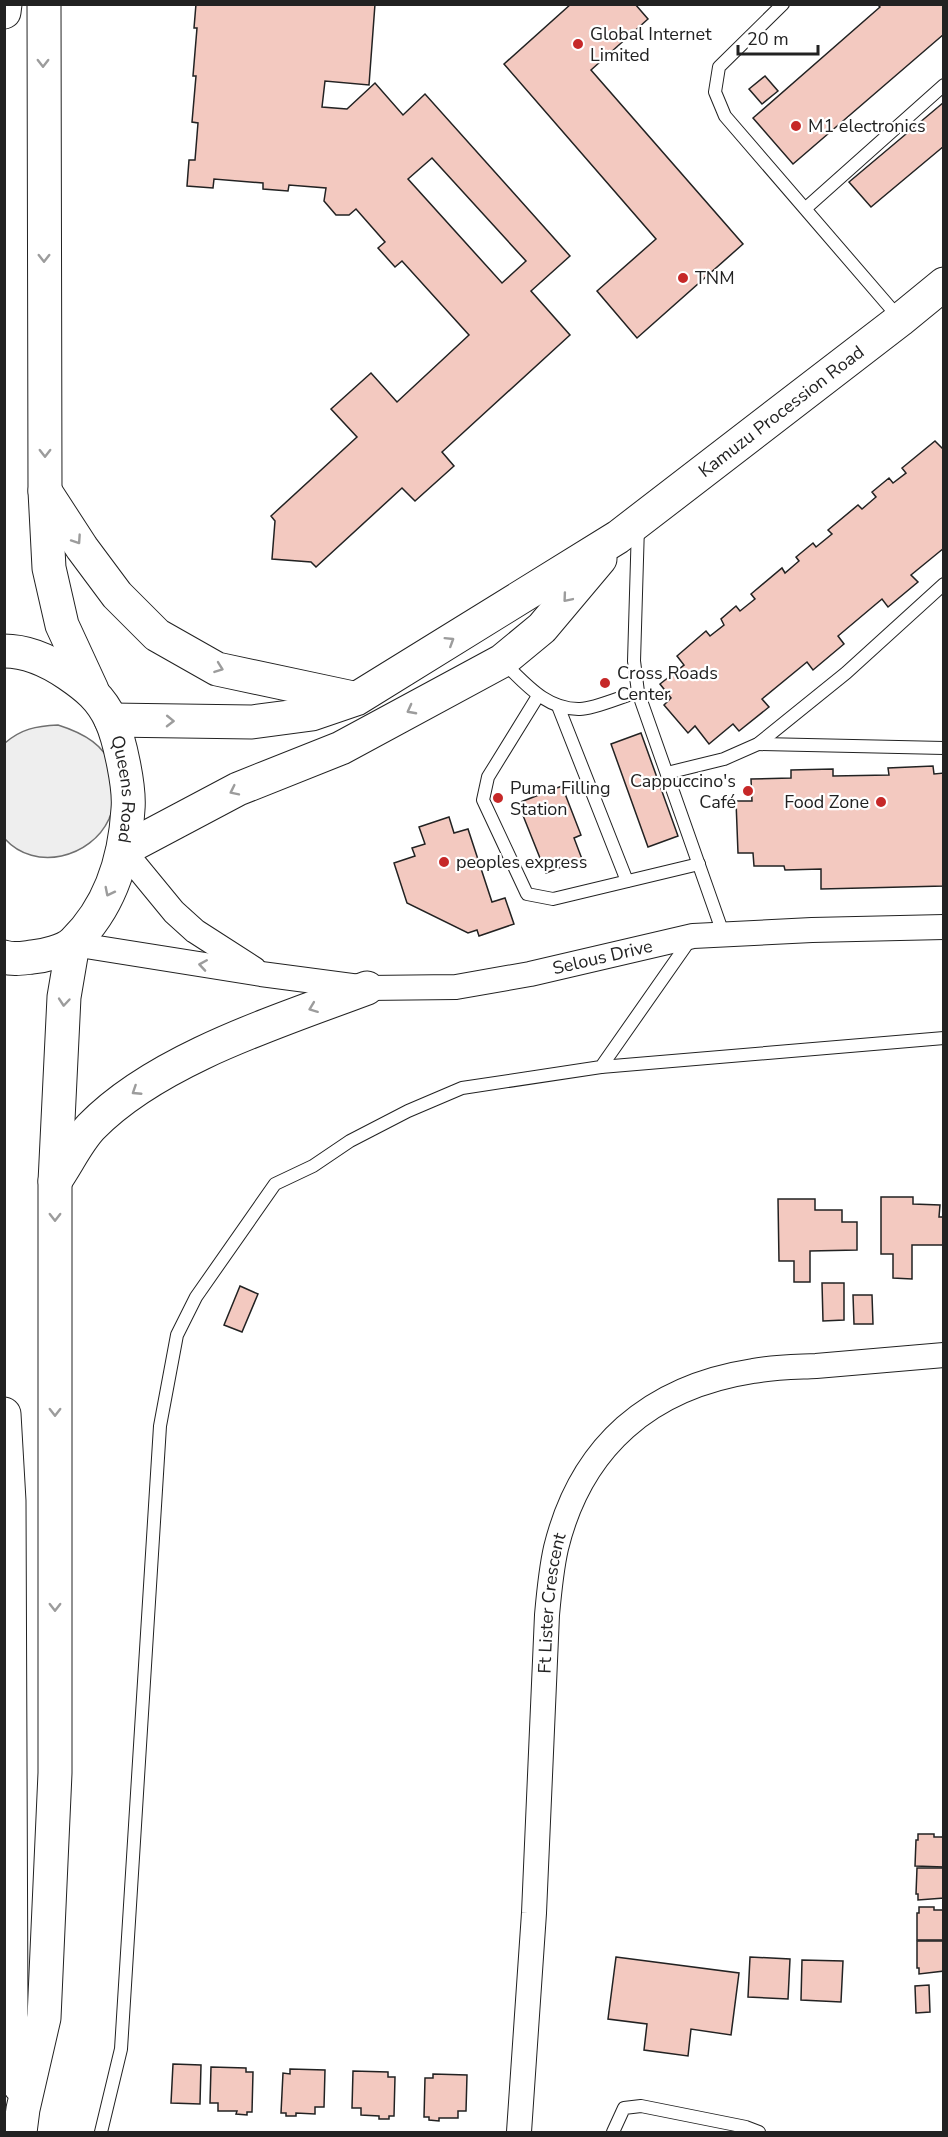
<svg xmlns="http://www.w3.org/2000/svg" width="948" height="2137" viewBox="0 0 948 2137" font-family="'Nunito Sans',sans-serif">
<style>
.green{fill:#eee;stroke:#6f6f6f;stroke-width:1.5}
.building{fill:#f3c9c0;stroke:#222;stroke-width:1.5;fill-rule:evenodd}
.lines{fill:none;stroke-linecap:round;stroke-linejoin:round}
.service-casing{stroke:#222;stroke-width:14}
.minor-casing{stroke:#222;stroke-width:26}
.secondary-casing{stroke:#222;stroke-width:35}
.trunk-casing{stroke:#222;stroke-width:35}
.service{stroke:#fff;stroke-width:12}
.minor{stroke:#fff;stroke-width:24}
.secondary{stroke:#fff;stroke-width:33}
.trunk{stroke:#fff;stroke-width:33}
.oneway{stroke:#9c9c9c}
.poi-dot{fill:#c62828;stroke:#fff;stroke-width:2}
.labels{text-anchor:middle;stroke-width:4.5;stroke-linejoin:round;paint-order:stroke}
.poi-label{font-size:18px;fill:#222;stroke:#fff;text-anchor:start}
.street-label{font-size:18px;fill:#222;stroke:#fff}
</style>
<rect width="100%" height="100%" fill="#fff"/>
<!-- green -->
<path class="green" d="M58,725C77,731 104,743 110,765C112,771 111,778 112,784C112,791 114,799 114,807C113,811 110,815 109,819C91,858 35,872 5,839V743C21,729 36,726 58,725Z"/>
<!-- building -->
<g class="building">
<path d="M196,4H375L369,85L325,81L322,107L347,109L375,83L403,115L425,94L570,256L531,291L570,335L442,452L454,466L415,501L402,488L316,567L311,562L272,559L275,521L271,516L357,437L331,409L371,373L397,402L469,335L402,261L395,267L378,248L385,242L356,209L349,215H336L324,201L326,188L289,185L288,191L263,189V183L214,179L213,188L187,186L189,160H195L198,123L192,122L196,76H193L197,28H194ZM432,158L526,261L502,283L408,179Z"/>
<path d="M571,4H635L648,19L591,70L743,244L637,338L597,291L656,239L504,64Z"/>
<path d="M877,4H944V34L793,164L753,118L880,7Z"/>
<path d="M765,76L778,91L762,104L749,89Z"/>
<path d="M944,102V146L871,207L849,182Z"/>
<path d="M935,441L944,450V548L911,575L918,582L888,607L882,599L838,636L844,644L813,670L807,662L762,699L769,707L739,731L733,724L709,744L695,726L688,733L664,705L671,698L660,684L684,665L677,656L706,631L710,636L724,625L721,619L736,606L740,611L755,599L751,594L782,568L785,573L799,561L796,557L813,543L816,547L832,534L828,530L858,505L862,509L876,497L872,492L889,478L893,483L906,473L902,468Z"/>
<path d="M641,733L678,836L648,847L611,744Z"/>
<path d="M933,766L934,774L944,773V886L821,889V869L785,870L784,866H754L753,853H738L736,801H752L751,779L791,778V770L833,769V776L889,775L888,768Z"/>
<path d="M562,786L581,835L574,838L582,859L546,873L518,803Z"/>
<path d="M449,817L454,833L468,829L492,902L505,898L514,924L479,936L477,930L468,933L407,903L394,863L415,856L412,848L425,844L419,827Z"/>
<path d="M881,1197H913V1204L940,1205L939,1217H944V1245H912V1279L893,1278V1254H881Z"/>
<path d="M778,1199H815V1210H842V1222H857V1250L810,1251V1282H794V1261H779Z"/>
<path d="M822,1283H844V1320L823,1321Z"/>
<path d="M240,1286L258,1294L242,1332L224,1325Z"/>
<path d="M853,1295H872L873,1324H854Z"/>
<path d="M918,1834H934V1837H944V1867L915,1866L916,1840H918Z"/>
<path d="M917,1868H944V1898L918,1900V1894H916Z"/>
<path d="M919,1907H934V1910H944V1940H917V1913H919Z"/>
<path d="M917,1941H944V1971L919,1974V1968H917Z"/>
<path d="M616,1957L739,1973L731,2035L691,2029L688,2056L644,2050L647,2024L608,2019Z"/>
<path d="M750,1957L790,1959L788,1999L748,1997Z"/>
<path d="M802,1960L843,1961L841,2002L801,2000Z"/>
<path d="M929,1985L930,2012L916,2013L915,1986Z"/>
<path d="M173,2064L201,2065L200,2104L171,2103Z"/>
<path d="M211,2067L246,2068V2072H253L252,2112H247V2115L236,2114L237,2111H218V2103H210Z"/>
<path d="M290,2069L325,2070L324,2107H315V2114L296,2113V2116H286V2113H281L283,2073L290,2074Z"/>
<path d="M353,2071L388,2072V2077H395L394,2116H389V2119H379V2116L361,2115V2108H352Z"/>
<path d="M433,2074L467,2075L466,2111H458V2118H439V2121L429,2120V2117H424L425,2078H433Z"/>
</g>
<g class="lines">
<defs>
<g id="service">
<path d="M783,4L719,67L715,92L725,116L900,319"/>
<path d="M806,208L944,85"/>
<path d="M638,526L634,661L638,692L724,936"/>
<path d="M503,662C525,683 546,710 580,709C594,709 623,696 638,692"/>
<path d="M538,696L488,777L483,800L527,894L553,899L699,864"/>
<path d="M558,706L627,881"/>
<path d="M758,744L944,748"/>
<path d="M667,773L724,759L758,744L846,673L944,584"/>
<path d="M601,1067L944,1038"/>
<path d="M101,2132L121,2049L160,1426L177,1335L196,1297L275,1184L313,1166L350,1141L408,1111L462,1088L601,1067L692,937"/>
<path d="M613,2132L624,2108L641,2106L746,2127L759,2132"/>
</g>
<g id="minor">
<path d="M123,850L174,912L195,931L254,969"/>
<path id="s1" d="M73,944L261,974L367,988L456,987L530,974L693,936L812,930L944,927"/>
<path id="s2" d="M519,2132L534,1913L547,1615C549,1593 551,1570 556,1548C581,1446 650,1387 753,1371C773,1367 795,1367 816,1366C859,1362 901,1359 944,1355"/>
</g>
<g id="secondary">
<path d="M44,4L45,491L49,568L62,625L92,690"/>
<path d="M4,12L5,4"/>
</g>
<g id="trunk">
<path d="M45,491L82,548L117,595L157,635L217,669L353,698"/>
<path id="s3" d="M4,651C28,651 49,661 68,674C87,687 101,698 111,720C120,740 130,788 128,809C125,858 110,907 74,942C65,951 44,956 32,957C23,958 13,960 4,957"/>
<path id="s4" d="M111,720L252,722L312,714L356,699L618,537L900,320L944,284"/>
<path d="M123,850L238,789L341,748L502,661L542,628L600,559"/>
<path d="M55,1181C67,1164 77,1142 91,1127C157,1059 279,1021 367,988"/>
<path d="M4,1414L9,1501L11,2015L20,2086"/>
<path d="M20,2132L23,2109L44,2018L55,1773V1182L64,997L73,944"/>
</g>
</defs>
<!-- service casing -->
<use href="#service" class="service-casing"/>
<!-- minor casing -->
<use href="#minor" class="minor-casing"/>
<!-- secondary casing -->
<use href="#secondary" class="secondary-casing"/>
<!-- trunk casing -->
<use href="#trunk" class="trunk-casing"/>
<!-- service -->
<use href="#service" class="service"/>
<!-- minor -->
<use href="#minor" class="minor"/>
<!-- secondary -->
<use href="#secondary" class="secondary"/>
<!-- trunk -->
<use href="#trunk" class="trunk"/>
</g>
<!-- one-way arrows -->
<defs><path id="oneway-chevron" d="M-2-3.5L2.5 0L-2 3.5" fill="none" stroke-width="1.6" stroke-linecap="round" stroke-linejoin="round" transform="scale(1.5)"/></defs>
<g class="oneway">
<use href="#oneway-chevron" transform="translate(43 63) rotate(90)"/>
<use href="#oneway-chevron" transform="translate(44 258) rotate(90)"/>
<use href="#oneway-chevron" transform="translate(45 453) rotate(90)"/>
<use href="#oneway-chevron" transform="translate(77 540) rotate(56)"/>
<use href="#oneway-chevron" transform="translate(567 598) rotate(130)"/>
<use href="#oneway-chevron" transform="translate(450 641) rotate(-32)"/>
<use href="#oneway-chevron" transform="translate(219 668) rotate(20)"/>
<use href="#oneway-chevron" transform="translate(411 710) rotate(152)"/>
<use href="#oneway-chevron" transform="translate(170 721) rotate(1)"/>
<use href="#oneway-chevron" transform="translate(234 791) rotate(154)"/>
<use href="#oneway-chevron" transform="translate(109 892) rotate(117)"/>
<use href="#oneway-chevron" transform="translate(203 965) rotate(-171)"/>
<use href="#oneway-chevron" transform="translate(64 1002) rotate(95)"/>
<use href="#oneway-chevron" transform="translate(313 1008) rotate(159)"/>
<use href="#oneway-chevron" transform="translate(136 1091) rotate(147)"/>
<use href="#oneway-chevron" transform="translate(55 1217) rotate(90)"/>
<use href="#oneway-chevron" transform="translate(55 1412) rotate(90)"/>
<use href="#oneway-chevron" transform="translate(55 1607) rotate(90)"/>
</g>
<!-- markers -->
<g class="poi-dot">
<circle cx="578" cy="44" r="6"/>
<circle cx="796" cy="126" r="6"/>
<circle cx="683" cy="278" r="6"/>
<circle cx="605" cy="683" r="6"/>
<circle cx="748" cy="791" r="6"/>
<circle cx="498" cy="798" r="6"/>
<circle cx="881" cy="802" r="6"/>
<circle cx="444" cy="862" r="6"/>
</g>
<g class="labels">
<!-- poi labels -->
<g class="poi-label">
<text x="590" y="40">Global Internet<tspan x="590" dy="21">Limited</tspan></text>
<text x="808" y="132">M1 electronics</text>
<text x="695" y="284">TNM</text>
<text x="617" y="679">Cross Roads<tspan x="617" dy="21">Center</tspan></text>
<text x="736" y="787" text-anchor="end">Cappuccino's<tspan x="736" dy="21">Café</tspan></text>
<text x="510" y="794">Puma Filling<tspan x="510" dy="21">Station</tspan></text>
<text x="869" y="808" text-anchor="end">Food Zone</text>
<text x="456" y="868">peoples express</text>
</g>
<!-- street labels -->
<g class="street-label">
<text dy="6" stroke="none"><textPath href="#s4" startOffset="762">Kamuzu Procession Road</textPath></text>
<text dy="6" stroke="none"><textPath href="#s3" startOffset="204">Queens Road</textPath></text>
<text dy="6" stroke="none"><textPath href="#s1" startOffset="536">Selous Drive</textPath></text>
<text dy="6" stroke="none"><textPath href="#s2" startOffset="530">Ft Lister Crescent</textPath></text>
</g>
</g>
<!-- border -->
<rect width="948" height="2137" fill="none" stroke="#222222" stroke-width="12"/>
<!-- scale -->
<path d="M738 45v9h80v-9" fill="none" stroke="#222222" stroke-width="3"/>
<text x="747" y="45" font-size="18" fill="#222222" stroke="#ffffff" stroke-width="4.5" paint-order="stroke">20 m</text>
</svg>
